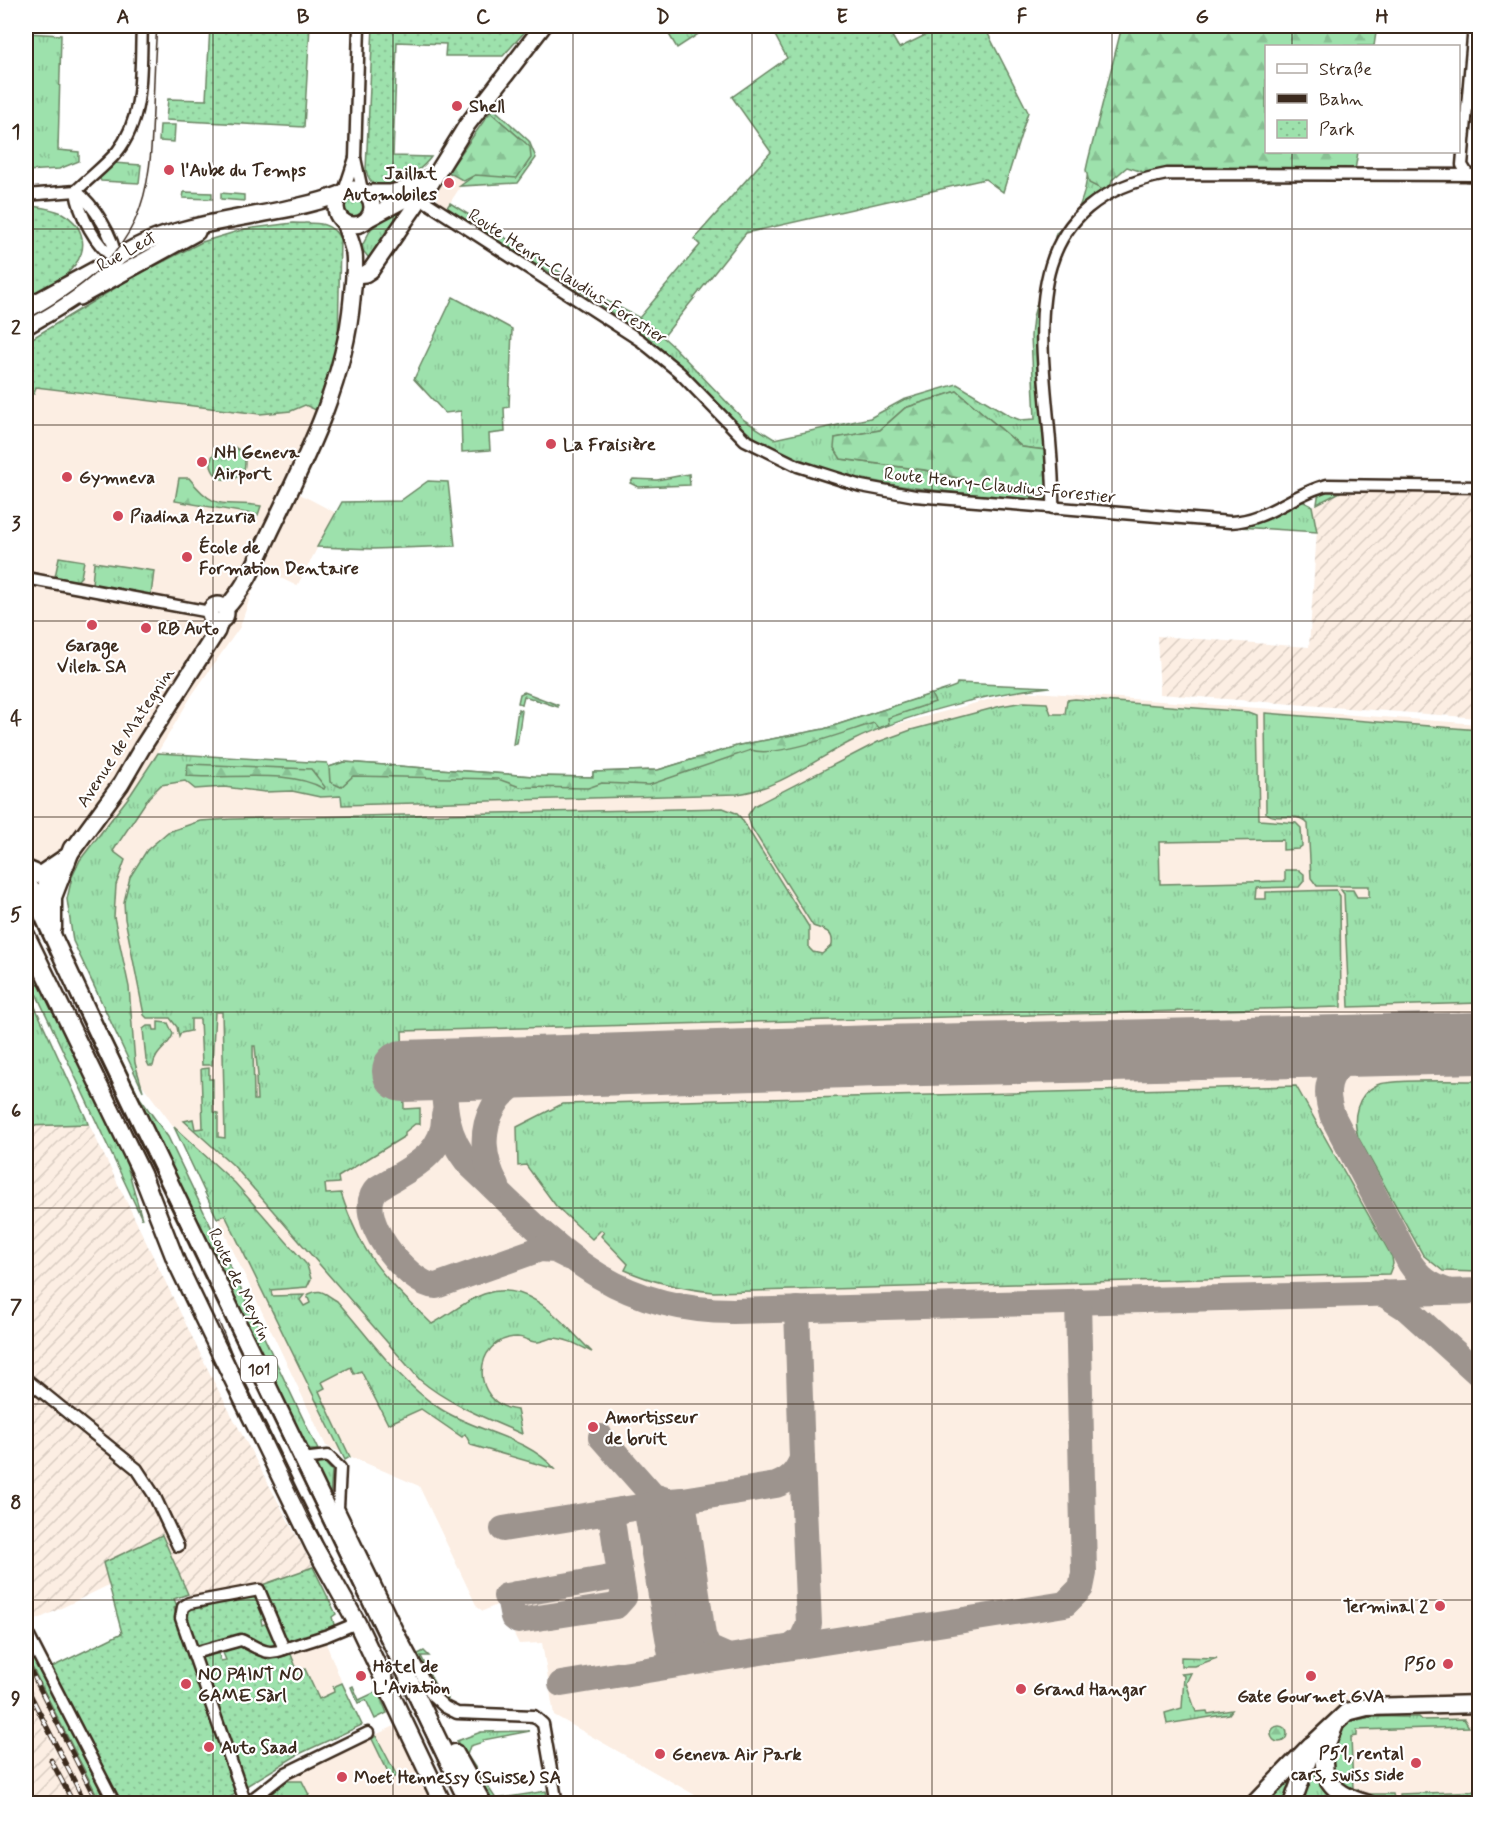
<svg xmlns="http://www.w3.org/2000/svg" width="1505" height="1829" viewBox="0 0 1505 1829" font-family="Mynerve,sans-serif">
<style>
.built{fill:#fceee3}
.industrial{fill:url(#industrial-furrows)}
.grass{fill:url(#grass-tufts);stroke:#6c8665;stroke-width:1.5;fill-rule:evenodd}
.forest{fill:url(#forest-firs);stroke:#6c8665;stroke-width:1.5}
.cemetery{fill:url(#cemetery-stones);stroke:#6c8665;stroke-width:1.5}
.park{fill:url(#park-dots);stroke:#6c8665;stroke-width:1.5}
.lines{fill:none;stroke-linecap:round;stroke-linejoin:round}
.taxiway{stroke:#9d948e;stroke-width:26}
.runway{stroke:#9d948e;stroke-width:62}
.street-casing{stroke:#3b2a1e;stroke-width:15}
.secondary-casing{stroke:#3b2a1e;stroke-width:20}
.primary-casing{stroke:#3b2a1e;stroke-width:21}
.street{stroke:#fff;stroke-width:10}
.secondary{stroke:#fff;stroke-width:15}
.primary{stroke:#fff;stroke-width:16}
.tram{stroke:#3b2a1e;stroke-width:1.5}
.rail-casing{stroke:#3b2a1e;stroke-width:5}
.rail{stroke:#fff;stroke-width:3;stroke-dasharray:9;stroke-linecap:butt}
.grid{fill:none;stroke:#3b2a1e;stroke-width:1.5;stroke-opacity:0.55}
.poi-dot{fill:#d1495b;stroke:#fff;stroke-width:2}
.labels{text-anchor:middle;stroke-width:4.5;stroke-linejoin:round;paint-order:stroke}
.shield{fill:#fff;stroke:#766a62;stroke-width:1.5}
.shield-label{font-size:16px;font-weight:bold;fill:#3b2a1e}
.poi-label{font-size:18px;font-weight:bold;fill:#3b2a1e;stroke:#fff;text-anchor:start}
.street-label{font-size:18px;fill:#3b2a1e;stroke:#fff}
.neatline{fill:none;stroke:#3b2a1e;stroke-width:2}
.grid-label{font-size:20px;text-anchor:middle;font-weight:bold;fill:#3b2a1e}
</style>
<defs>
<pattern id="industrial-furrows" width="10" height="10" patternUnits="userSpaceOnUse" patternTransform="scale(1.5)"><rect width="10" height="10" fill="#fceee3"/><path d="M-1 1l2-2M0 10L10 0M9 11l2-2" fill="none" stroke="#d9ccc2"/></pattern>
<pattern id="grass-tufts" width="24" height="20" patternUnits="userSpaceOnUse" patternTransform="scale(1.5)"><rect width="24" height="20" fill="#9de1ac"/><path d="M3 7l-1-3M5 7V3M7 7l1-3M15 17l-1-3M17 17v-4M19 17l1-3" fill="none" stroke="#88c194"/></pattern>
<pattern id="forest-firs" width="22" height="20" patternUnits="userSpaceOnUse" patternTransform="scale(1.5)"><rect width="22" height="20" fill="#9de1ac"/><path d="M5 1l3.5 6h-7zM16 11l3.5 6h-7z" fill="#88c194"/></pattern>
<pattern id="cemetery-stones" width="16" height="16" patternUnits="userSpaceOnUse" patternTransform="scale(1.5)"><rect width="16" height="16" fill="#9de1ac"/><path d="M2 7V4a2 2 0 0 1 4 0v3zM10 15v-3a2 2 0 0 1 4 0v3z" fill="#88c194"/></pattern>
<pattern id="park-dots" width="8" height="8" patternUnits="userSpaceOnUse" patternTransform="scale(1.5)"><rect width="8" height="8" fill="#9de1ac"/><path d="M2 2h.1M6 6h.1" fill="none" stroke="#88c194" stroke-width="1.8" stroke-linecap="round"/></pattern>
</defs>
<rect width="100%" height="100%" fill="#fff"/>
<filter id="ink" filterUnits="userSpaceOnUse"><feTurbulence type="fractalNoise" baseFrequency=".0167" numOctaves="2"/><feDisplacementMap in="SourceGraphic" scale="12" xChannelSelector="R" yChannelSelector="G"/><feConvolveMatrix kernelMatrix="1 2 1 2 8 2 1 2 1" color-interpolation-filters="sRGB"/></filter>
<g filter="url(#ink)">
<!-- built -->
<g class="built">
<path d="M448,172L464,181L446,209L438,201L435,193Z"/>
<path d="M35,387L260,414L291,411L305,404L331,418L296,492L336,513L297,586L260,568L240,627L192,695L158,752L327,763L342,805L722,795L879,729L1021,691L1479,724V1803H709L554,1715L542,1643L519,1644L499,1604L483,1611L477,1607L419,1486L326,1446L174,1127L135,1075L70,907L75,868L52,860L42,868L26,856V393L34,394Z"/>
<path d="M26,1638L111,1803H82L26,1694Z"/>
<path d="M325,1641L342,1683L333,1687L335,1692L319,1699L305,1669L298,1672L290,1652Z"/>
<path d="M401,1723L438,1804H241L284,1778Z"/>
</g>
<!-- industrial -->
<g class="industrial">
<path d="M1348,488L1479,492V718L1160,694L1157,636L1309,647L1317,530L1312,506Z"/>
<path d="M26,954L44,991L26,1001Z"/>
<path d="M86,1118L214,1382L313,1567L262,1585L191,1599L162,1535L104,1563L109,1585L26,1625V1120Z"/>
<path d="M26,1694L61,1763L82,1803H26Z"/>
</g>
<!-- grass -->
<g class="grass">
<path d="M672,26H691L700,33L677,48L667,31Z"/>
<path d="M26,33L61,35L58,150L79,152V161L59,169L26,171Z"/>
<path d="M493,108L529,141L536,158L518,183L460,186L475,175H502L520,138L490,112Z"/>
<path d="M160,125H175L174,142L159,141Z"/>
<path d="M113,163L141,165L139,183L101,181L99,177Z"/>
<path d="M1087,178L1090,183L1103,190L1068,227L1052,250L1056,233C1077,219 1083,202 1087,178Z"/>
<path d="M184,192L212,193V199L183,198Z"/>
<path d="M221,193L244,195V201L221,199Z"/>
<circle cx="353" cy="207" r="11"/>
<path d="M450,203L601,298L644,320L674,347L744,420L774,439L870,418L903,400L957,384L1010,416L1020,420L1035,419L1031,336L1033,317L1045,275L1036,326L1045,450L1022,447L957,391L905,408L880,430L835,438L841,459L924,470L1048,500C959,493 869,490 786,455C732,433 703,382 659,347C593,295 517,253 446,209Z"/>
<path d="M394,213L400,216L372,257H368L361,248L371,229Z"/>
<path d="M453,297L512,329L509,407L504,408L505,432L489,434L490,450L462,452L461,411L445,413L414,379Z"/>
<circle cx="228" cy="463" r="17"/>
<path d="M428,481L448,482L455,546L373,549L317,547L342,502L400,501Z"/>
<path d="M1335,488H1348L1317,504L1319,491Z"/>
<path d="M1302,501L1312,506L1317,532L1239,527L1260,522Z"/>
<path d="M59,557L84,561L81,577L77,581L55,577Z"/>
<path d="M94,562L154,571L151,595L92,584Z"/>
<path d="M957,683L1050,687C989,693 907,714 852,741C816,759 778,789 737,794L342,805L341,796L320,797L292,791L265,792L224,787L195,789L185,781L161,785L149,797L113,851L125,860L116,885L114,917L129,987L135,1063L143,1091L73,941L67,899L72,877L80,860L131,794L158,753L327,763L329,767L344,762L533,776L593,777V772L658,770L740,745L824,729L948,689L956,686Z"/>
<path d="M1075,699L1249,712L1257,715L1259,820L1296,823L1301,828L1302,846L1298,849L1283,850V840L1159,842L1160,884L1285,881V870H1299L1304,874V881L1299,887L1256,888L1255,899H1266V892L1336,890L1340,896L1341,1007L402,1031L404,1109L420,1108V1124H415L405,1132V1136L338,1177L339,1183L325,1184L326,1194L341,1193C362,1258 385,1278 432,1324C449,1315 466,1300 484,1294C530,1278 563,1324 592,1352C580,1346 566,1338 552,1338C547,1339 540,1343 535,1342C528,1341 524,1337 517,1337C472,1338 469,1404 517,1410L522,1434C486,1418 450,1405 420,1380L233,1165L184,1121L193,1119L195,1129L203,1128L201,1069L209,1068V1079H213V1112L218,1113V1137L225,1138L222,1012H215L212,1065H202L200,1019H191V1031L181,1033L179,1037L177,1027L170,1018H147L144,1015L125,919L124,902L130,877L147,850L168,832L200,821L230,819L723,808L736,813L741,818L809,927V948L813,952L822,954L832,945C834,931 824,930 813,926L751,827L748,815L754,806L878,742L911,730L1001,706L1024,702L1047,703L1051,714H1065L1067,700ZM253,1046H255L258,1076L256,1078L257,1100H254Z"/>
<path d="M1265,713L1479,730V1003L1349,1007L1344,894L1341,890H1353L1357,897H1369V886H1317L1311,878L1308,824C1295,810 1279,822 1266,813Z"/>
<path d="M26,946L119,1137L142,1219L26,972Z"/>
<path d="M31,998L86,1118L88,1124L26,1126V1001Z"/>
<path d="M98,1012L140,1098L168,1137L318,1450H306Z"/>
<path d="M158,1022L168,1023L173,1034C169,1047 155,1051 153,1066H149L146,1060L143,1029L147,1026H153L154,1030H158Z"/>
<path d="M1479,1081V1272L1443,1271L1423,1255L1358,1137C1352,1118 1356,1095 1377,1085C1388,1079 1462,1081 1479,1081Z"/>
<path d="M1296,1086L1392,1257L1393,1264L1389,1274L714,1292C683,1289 654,1283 625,1270L628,1264L601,1236L604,1232L601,1230L592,1239L556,1206L526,1165L518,1166L517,1127L562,1104Z"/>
<path d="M174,1127L235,1183L307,1265L311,1279L307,1287L271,1290L272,1296L304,1295L300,1300L304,1306L310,1303L307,1295C322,1287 324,1294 337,1301C369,1337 398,1381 439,1408C475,1432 526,1436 555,1469L471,1445L465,1434L462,1437L421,1409L388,1424L361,1371L354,1374L351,1367L322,1382L325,1388L319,1391L350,1457L345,1460L225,1215L217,1218Z"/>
<path d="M323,1461L332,1471L330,1500L314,1466Z"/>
<path d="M26,1638L111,1803H101L26,1655Z"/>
<path d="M424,1651L429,1656H421L438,1691L447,1692L448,1700C437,1698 416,1666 418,1654Z"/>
<path d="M1181,1657L1217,1658L1195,1666H1181Z"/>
<path d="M1191,1673L1186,1683L1196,1712L1207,1711L1208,1714L1232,1710L1229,1714L1167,1724L1165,1713L1182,1708L1184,1676L1181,1674Z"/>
<path d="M353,1686L359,1700L378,1691L387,1713L375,1719L366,1700L358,1703L351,1687Z"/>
<path d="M1419,1717L1422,1720L1464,1719L1469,1727L1357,1730V1736L1351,1737L1353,1789H1358L1359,1794H1393L1394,1798H1400V1794L1478,1791L1479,1798L1459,1803L1375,1798C1349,1795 1342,1787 1329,1766C1331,1756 1331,1741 1337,1733C1353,1711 1395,1718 1419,1717Z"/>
<path d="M530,1731L483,1740V1742L470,1746L467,1755L496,1799L546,1791L548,1803H490L457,1741L481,1732Z"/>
<path d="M376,1736L397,1776L391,1778L372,1739Z"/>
<path d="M1314,1760L1321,1786L1334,1803H1305L1303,1800Z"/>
<path d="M1298,1767L1285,1803H1266Z"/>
<path d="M286,1781H302L309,1795L291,1803H260Z"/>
</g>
<!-- forest -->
<g class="forest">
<path d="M1122,26H1377L1374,46H1266V152H1358L1355,170L1167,168L1146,173L1127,167L1112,180L1111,186L1103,190L1089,183L1086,170L1088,161Z"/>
<path d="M490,112L530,147L531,158L517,178L475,175L464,181L448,172Z"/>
<path d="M957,391L1022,447L1045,450L1048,500L925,470L841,459L834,448L835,438L880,430L905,408Z"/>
<path d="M689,474L690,485L638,487L630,483L633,479L657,480Z"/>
<path d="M179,478H189C217,514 224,500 261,506L258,515L175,501Z"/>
<path d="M524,692L558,705V707L524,696L522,704L518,703L520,694Z"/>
<path d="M931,694L935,702L888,718L889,724L878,728L874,723C847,731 776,759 751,750L649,785L602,783L588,788L520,787L498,779L353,776L341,787L330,782L329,767L344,762L533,776L593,777V772L658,770L740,745L824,729Z"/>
<path d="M518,709L522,711L517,744L513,745Z"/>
<path d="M188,764L311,769L325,787L324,789C289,768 226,780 186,776Z"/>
<circle cx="1279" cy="1734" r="8"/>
</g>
<!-- cemetery -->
<path class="cemetery" d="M1479,367V466H1473Z"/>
<!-- park -->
<g class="park">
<path d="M210,26H310L304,127L166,120L168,99L206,100Z"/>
<path d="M373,26H530L503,56H445L446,44L397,42L393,156L431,157C418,175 372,207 366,169Z"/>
<path d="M770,26H886L899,48L944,26H984L1028,112L1003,192L985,179L746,233L664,336L639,318L700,245L694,239L771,152L732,97L787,58Z"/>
<path d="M26,205C38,207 51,208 62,213C71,218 78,224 81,234C92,266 48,288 26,301Z"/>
<path d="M293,223C311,224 331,219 340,239L338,344L316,410L305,405L291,411L260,414L36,387L34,394L26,393V342L135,276L202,242L245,229Z"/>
<path d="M162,1535L188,1594L174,1599L177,1606L174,1608L239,1792L220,1803H122L50,1668L122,1633L103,1563Z"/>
<path d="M313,1567L336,1614L332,1617L335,1628L293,1644L283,1639L262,1585Z"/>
<path d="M253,1594L258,1597L268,1617L261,1620L262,1625L270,1622L277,1644L271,1650L247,1640L197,1648L183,1617L185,1611L199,1603L201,1609L212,1605L211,1601Z"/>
<path d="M233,1642L267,1655L269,1660L290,1652L298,1672L305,1669L319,1699L334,1692L333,1687L342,1683L362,1725L299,1754L243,1788L200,1661L208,1651L211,1654L218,1652L221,1661L226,1660L221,1648Z"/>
</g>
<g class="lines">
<!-- taxiway -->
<g class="taxiway">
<path d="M1364,1046C1335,1069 1319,1078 1333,1117L1410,1263C1420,1278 1429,1285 1447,1291"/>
<path d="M443,1070C444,1106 445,1136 470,1165C554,1244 608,1311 733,1311L1480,1291"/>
<path d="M444,1115C446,1155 408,1169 378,1188C350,1213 407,1285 436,1286L540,1249L555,1250L569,1257"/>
<path d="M497,1186C465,1128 498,1075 560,1066"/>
<path d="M1382,1293L1406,1308L1480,1375"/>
<path d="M601,1437L653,1496L669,1501L683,1500L703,1635L708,1648L724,1655"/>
<path d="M664,1503L686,1641L692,1653L708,1659"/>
<path d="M646,1506L671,1655L684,1664L1065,1604L1081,1588L1084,1573L1078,1301"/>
<path d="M503,1529L776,1485C790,1480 796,1473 802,1459L797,1309"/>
<path d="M516,1594L510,1602L513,1617L518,1621L616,1606L624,1597L619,1566"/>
<path d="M506,1596L616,1577L619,1568L612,1520L614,1514L622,1510"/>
<path d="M794,1645L802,1639L809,1624L802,1459"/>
<path d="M561,1684L684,1664"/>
</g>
<!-- runway -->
<path class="runway" d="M403,1071L878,1056L1480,1043"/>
<defs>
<g id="street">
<path d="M359,26L355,158L362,190"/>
<path d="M1468,175L1462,165L1474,26"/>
<path d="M76,191C89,178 105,166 117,152C145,117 140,68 142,26"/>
<path d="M76,191C79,214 96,247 116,259"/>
<path d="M76,191C94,205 114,237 116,259"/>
<path d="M344,191L355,158"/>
<path d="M26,195L76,191"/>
<path d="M420,198L641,341L679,372L745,440L798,466L861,486L915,496L1230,522C1267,521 1292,494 1327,485L1480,487"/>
<path d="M1053,508C1057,383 985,208 1167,174L1480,175"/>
<path d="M26,578L210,612"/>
<path d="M26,1379L137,1469L154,1495L178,1546"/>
<path d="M302,1459L328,1456L340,1468L338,1508L397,1630L432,1695L445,1707L457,1713L534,1716L543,1724L557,1804"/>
<path d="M357,1623L328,1635L284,1649L259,1590L189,1603L183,1607L181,1618L246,1804L286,1773L368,1733"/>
<path d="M26,1631L115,1804"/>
<path d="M194,1653L241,1640C258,1647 265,1657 284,1649"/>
</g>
<g id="secondary">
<circle cx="354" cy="207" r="18"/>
<path d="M366,193H391L416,186"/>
<path d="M369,218L403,200L427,179"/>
<path d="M116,259C173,217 273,220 341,194"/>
<path d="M354,275L365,274L371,270L431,183L467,125L543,26"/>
<path d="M79,297L197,232"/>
<circle cx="218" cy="613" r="8"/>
<path d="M225,609C248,586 261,550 275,522C310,450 345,379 352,299C353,284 356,268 354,253C352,243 347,232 344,222"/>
<path d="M36,900L121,784L142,748L217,631L220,621"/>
</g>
<g id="primary">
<path d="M26,308L101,267"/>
<path d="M26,326C57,307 93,289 116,259"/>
<path d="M26,869L40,875L65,858"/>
<path d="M26,878L97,1032L469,1804"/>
<path d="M26,916L36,900"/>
<path d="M53,928V897L72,848"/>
<path d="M26,935L142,1174L176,1261L211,1334L314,1546L357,1623L443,1804"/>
<path d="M1334,1727C1314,1768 1323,1792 1368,1804"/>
<path d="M455,1753L483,1804"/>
<path d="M1254,1804L1311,1745"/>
<path d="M1292,1804L1314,1743L1347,1712L1367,1707L1480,1704"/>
</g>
</defs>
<!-- street casing -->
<use href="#street" class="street-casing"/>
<!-- secondary casing -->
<use href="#secondary" class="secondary-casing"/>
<!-- primary casing -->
<use href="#primary" class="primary-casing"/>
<!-- street -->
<use href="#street" class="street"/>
<!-- secondary -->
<use href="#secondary" class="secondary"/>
<!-- primary -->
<use href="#primary" class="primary"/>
<!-- tram -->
<g class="tram">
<path d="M26,320C176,238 145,174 157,26"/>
<path d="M26,903L459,1804"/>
<path d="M219,1322L243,1382L309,1519L338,1570"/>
</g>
<defs>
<g id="rail">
<path d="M26,1661L98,1804"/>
<path d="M26,1686L86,1804"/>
<path d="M51,1760L74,1804"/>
</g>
</defs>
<!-- rail casing -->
<use href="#rail" class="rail-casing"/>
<!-- rail -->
<use href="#rail" class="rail"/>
</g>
</g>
<!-- grid -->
<path class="grid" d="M213,26V1804M393,26V1804M573,26V1804M752,26V1804M932,26V1804M1112,26V1804M1292,26V46M1292,152V1804M26,229H1480M26,425H1480M26,621H1480M26,817H1480M26,1012H1480M26,1208H1480M26,1404H1480M26,1600H1480"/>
<!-- markers -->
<g class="poi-dot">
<circle cx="457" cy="106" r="6"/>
<circle cx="169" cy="170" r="6"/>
<circle cx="449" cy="183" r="6"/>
<circle cx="551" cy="444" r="6"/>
<circle cx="202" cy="462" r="6"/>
<circle cx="67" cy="477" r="6"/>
<circle cx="118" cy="516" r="6"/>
<circle cx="187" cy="557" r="6"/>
<circle cx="92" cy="625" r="6"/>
<circle cx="146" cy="628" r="6"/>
<circle cx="593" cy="1427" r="6"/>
<circle cx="1440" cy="1606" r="6"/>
<circle cx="1448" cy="1664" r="6"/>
<circle cx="361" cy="1676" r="6"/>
<circle cx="1311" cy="1676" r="6"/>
<circle cx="186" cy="1684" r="6"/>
<circle cx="1021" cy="1689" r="6"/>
<circle cx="209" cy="1747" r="6"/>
<circle cx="660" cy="1754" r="6"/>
<circle cx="1416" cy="1763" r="6"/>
<circle cx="342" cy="1777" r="6"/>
</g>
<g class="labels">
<!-- shield labels -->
<rect class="shield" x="241" y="1356" width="36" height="26" rx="4.5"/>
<g class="shield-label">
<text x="259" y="1375">101</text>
</g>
<!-- poi labels -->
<g class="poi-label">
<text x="469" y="112">Shell</text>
<text x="181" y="176">l'Aube du Temps</text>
<text x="437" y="179" text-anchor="end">Jaillat<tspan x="437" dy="21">Automobiles</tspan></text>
<text x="563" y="450">La Fraisière</text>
<text x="214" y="458">NH Geneva<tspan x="214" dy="21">Airport</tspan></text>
<text x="79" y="483">Gymneva</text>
<text x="130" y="522">Piadina Azzuria</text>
<text x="199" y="553">École de<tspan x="199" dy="21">Formation Dentaire</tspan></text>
<text x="158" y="634">RB Auto</text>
<text x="92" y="651" text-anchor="middle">Garage<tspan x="92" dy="21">Vilela SA</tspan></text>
<text x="605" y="1423">Amortisseur<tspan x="605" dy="21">de bruit</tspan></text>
<text x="1428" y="1612" text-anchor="end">Terminal 2</text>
<text x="1436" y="1670" text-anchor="end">P50</text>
<text x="373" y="1672">Hôtel de<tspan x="373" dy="21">L'Aviation</tspan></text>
<text x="198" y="1680">NO PAINT NO<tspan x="198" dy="21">GAME Sàrl</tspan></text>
<text x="1033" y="1695">Grand Hangar</text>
<text x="1311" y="1702" text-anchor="middle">Gate Gourmet GVA</text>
<text x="221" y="1753">Auto Saad</text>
<text x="1404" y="1759" text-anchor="end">P51, rental<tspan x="1404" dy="21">cars, swiss side</tspan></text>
<text x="672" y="1760">Geneva Air Park</text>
<text x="354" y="1783">Moet Hennessy (Suisse) SA</text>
</g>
<!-- street labels -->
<g class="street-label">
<text transform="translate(126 251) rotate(-29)" y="6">Rue Lect</text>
<text transform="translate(568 276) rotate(33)" y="6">Route Henry-Claudius-Forestier</text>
<text transform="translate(1000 485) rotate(6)" y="6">Route Henry-Claudius-Forestier</text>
<text transform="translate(125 737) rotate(-57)" y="6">Avenue de Mategnin</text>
<text transform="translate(240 1284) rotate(64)" y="6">Route de Meyrin</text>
</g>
</g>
<!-- margin -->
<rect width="1505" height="1829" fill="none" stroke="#fff" stroke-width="66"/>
<!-- legend -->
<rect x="1265" y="45" width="195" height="108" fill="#ffffff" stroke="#b1aaa5" stroke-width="1.5"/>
<rect x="1277" y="64" width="30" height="9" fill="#ffffff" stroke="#b1aaa5" stroke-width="1.5"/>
<text x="1319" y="75" font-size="18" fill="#3b2a1e">Straße</text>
<rect x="1277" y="94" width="30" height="9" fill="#3b2a1e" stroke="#b1aaa5" stroke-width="1.5"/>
<text x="1319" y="105" font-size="18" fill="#3b2a1e">Bahn</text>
<rect x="1277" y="120" width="30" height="18" fill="url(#park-dots)" stroke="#b1aaa5" stroke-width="1.5"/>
<text x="1319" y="135" font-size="18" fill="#3b2a1e">Park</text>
<rect x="33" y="33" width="1439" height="1763" class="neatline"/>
<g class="grid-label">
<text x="123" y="23">A</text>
<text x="303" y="23">B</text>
<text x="483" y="23">C</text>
<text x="663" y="23">D</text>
<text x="842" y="23">E</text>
<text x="1022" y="23">F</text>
<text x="1202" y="23">G</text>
<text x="1382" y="23">H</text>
<text x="16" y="138">1</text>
<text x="16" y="334">2</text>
<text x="16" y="530">3</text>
<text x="16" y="725">4</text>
<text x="16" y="921">5</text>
<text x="16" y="1117">6</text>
<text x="16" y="1313">7</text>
<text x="16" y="1509">8</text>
<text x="16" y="1705">9</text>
</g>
</svg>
